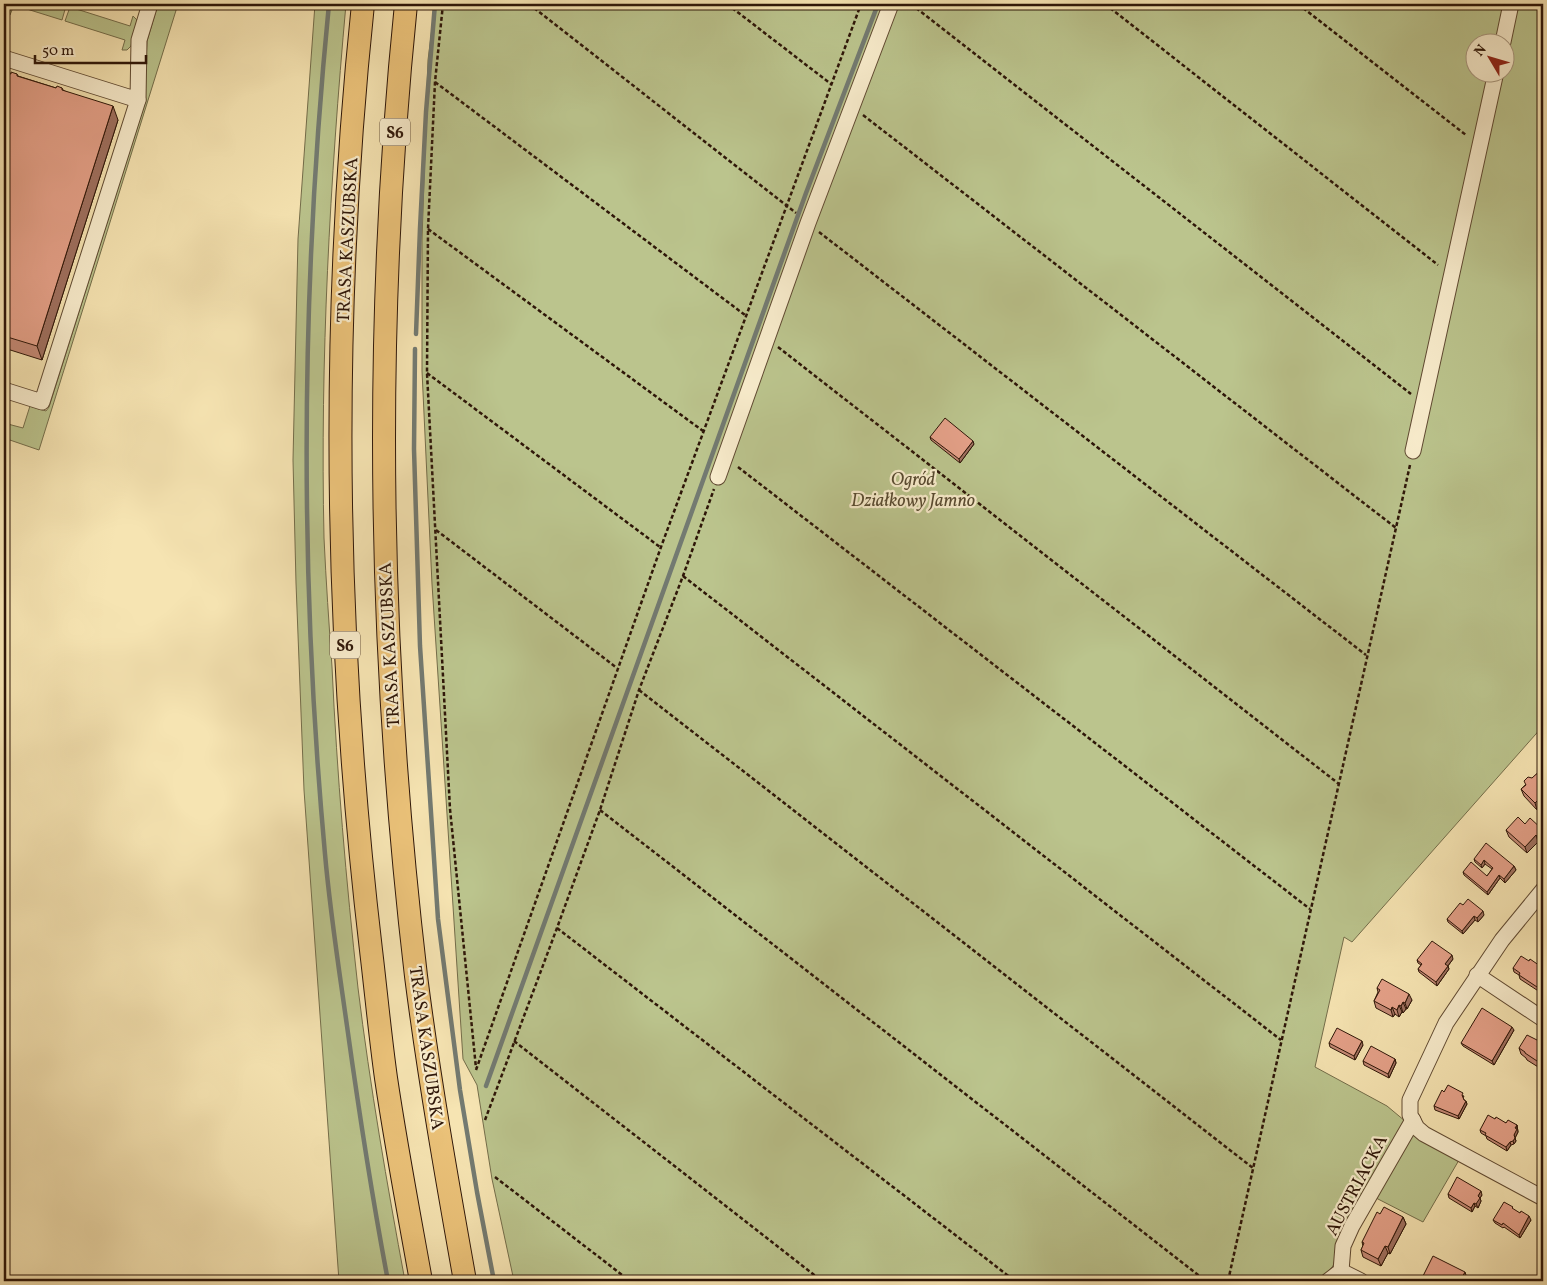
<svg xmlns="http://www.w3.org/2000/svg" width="1547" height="1285" viewBox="0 0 1547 1285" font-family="Vollkorn,serif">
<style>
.green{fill:#bbc48d;stroke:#746d4a;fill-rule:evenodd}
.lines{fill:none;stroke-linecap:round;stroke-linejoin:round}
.stream{stroke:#737a71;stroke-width:4.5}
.minor-casing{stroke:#604a32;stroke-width:17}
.highway-casing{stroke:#2e1608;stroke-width:24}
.path{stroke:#2e1608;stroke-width:2.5;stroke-dasharray:4 2.5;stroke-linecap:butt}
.minor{stroke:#f9edcd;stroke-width:15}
.highway{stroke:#ebc279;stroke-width:22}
.wall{fill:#c58a76;stroke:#2e1608}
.shaded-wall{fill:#a07160;stroke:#2e1608}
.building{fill:#e5a189;stroke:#2e1608}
.labels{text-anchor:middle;stroke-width:4.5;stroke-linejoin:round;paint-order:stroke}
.shield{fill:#f9edcd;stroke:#6b5643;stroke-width:1}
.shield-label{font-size:16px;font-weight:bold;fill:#2e1608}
.street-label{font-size:18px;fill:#2e1608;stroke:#f9edcd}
.park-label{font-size:18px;font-style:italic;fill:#584a30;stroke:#f9edcd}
</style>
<rect width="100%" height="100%" fill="#f6e4b2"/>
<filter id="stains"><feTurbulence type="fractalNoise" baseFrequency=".004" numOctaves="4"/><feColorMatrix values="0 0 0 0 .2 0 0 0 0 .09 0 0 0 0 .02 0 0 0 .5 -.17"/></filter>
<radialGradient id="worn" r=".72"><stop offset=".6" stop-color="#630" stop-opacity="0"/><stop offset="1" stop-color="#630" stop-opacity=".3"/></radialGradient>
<!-- green -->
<g class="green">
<path d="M9,4H59L66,6L62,20L14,5L10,15L7,12Z"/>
<path d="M158,4H178L39,450L4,438V423L23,428L30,406L46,411L49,407L144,105L147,41Z"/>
<path d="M315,4H346C330,181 320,360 324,538C326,581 329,624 332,667C337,774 346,881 358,988C370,1086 387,1184 405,1281H339L304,790L296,583L293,460L298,239Z"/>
<path d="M435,4H1543V726L1352,942L1344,937L1315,1067L1387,1106L1405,1121L1459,1160L1423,1222L1376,1198L1346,1223L1333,1266L1319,1281H514L492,1179L477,1085L463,1059L432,584L422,371V240L428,60ZM1474,42H1504V72H1474Z"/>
<path d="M70,7L130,26L133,16L137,20L131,46L127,50H122L125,40L65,21Z"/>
</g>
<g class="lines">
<!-- stream -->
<g class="stream">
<path d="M329,4C301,286 299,571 325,854C330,912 339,969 347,1026C359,1112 372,1197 388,1281"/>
<path d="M416,334L420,228L426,112L435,4"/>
<path d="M415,349L414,449L420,646L438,919L460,1090L477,1192L494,1281"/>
<path d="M486,1086L806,193L878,4"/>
</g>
<defs>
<g id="minor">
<path d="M1503,42L1511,4"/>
<path d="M4,58L138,100L139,40L150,4"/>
<path d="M4,390L42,402L138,100"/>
<path d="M1413,451L1496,72"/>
<path d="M718,477L808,223L891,4"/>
<path d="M1543,890L1502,940L1446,1023L1410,1100V1115L1417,1128L1424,1134L1543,1198"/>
<path d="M1477,975L1543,1019"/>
<path d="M1341,1271L1361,1281"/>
<path d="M1328,1281L1341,1271L1343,1246L1352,1226L1413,1120"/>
</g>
<g id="highway">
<path d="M363,4C330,318 334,636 371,950C376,992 380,1035 386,1078C396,1146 409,1214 421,1281"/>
<path d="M406,4C373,327 378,653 416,976C429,1078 447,1180 465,1281"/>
</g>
</defs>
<!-- minor casing -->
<use href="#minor" class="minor-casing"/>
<!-- highway casing -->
<use href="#highway" class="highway-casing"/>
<!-- path -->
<g class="path">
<path d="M443,4L435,82L428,229L427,373L450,809L476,1068"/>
<path d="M529,4L796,213"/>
<path d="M727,4L831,84"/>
<path d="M911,4L1411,394"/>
<path d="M1105,4L1438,265"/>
<path d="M1298,4L1466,135"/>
<path d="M435,82L745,315"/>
<path d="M863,115L1396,528"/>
<path d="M428,229L703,431"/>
<path d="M819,232L1366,655"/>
<path d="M778,347L1339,784"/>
<path d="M427,373L660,547"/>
<path d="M738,467L1310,909"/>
<path d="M436,530L617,668"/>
<path d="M683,576L1281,1040"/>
<path d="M639,690L1253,1168"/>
<path d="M600,810L1206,1281"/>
<path d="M557,928L1015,1281"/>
<path d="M514,1041L822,1281"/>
<path d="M476,1070L661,547L861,4"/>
<path d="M485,1120L557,928L600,810L639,690L683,576L714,489"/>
<path d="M495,1177L630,1281"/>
<path d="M1228,1281L1410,465"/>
</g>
<!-- minor -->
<use href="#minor" class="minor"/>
<!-- highway -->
<use href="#highway" class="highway"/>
</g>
<!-- wall -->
<g class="wall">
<path d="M4,72L11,74H17L18,76L56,88H62L63,90L118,120L42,360L4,348Z"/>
<path d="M930,437L974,444L960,463L931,440Z"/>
<path d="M1542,769L1543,807L1541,805L1537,810L1524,796L1521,789Z"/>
<path d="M1525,824L1543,830V842L1541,844L1538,842L1527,853L1509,837L1506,830Z"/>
<path d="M1474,859L1514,866L1516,870L1505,883L1500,878L1488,895L1464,875L1463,872L1487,876L1492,869L1485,864L1482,868L1475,862Z"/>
<path d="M1463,905L1484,915L1478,922L1475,920L1463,934L1448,922L1447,919Z"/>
<path d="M1453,959L1448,966L1449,969L1437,986L1419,972L1418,969L1421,965L1418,963L1417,960Z"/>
<path d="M1529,961L1543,968V994L1520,979L1519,975L1514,972L1513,968Z"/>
<path d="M1377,988L1412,1000L1407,1009H1406L1403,1013L1402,1012L1399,1017L1395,1014L1393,1017L1376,1008L1374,1001L1378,992Z"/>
<path d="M1514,1030L1494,1065L1463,1046L1461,1043Z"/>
<path d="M1329,1043L1363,1045L1355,1060L1330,1047Z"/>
<path d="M1543,1043V1070L1527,1060L1526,1058L1521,1054L1519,1048Z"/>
<path d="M1395,1059L1396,1063L1389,1078L1364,1065L1363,1061Z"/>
<path d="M1444,1092L1464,1096L1463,1098L1467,1104L1459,1119L1435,1110L1434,1106Z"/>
<path d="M1495,1119L1506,1123L1517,1125L1518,1132L1515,1138L1516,1141L1514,1144L1511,1145L1507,1151L1487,1139L1486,1136L1481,1133L1480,1130Z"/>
<path d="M1448,1194L1482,1195L1480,1198L1481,1201L1478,1208L1475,1206L1472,1212L1449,1198Z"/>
<path d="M1514,1210L1531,1220L1520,1238L1504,1227L1503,1228L1495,1223L1493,1220Z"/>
<path d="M1403,1217L1406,1224L1390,1254L1388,1253L1381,1266L1363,1257L1361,1250L1363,1246L1362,1242Z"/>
<path d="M1543,1231V1248L1540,1246L1538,1240Z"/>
</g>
<!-- shaded-wall -->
<g class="shaded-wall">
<path d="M113,106L118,120L42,360L37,346Z"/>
<path d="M973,441L974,444L960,463L959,459Z"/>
<path d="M1543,798V807L1541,801Z"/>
<path d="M1539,799L1541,805L1537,810L1535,803Z"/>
<path d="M1543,832V842L1541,844L1538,837Z"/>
<path d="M1536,835L1538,842L1527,853L1525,847Z"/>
<path d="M1484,860L1485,864L1482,868L1481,865Z"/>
<path d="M1514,866L1516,870L1505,883L1504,879Z"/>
<path d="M1499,875L1500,878L1488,895L1487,892Z"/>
<path d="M1483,911L1484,915L1478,922L1477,918Z"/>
<path d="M1474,916L1475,920L1463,934L1462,931Z"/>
<path d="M1452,955L1453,959L1447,967L1445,964Z"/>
<path d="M1448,966L1449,969L1437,986L1436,982Z"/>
<path d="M1409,994L1412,1000L1407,1009L1405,1003Z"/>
<path d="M1403,1002L1406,1009L1403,1013L1401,1006Z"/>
<path d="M1399,1005L1402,1012L1399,1017L1397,1010Z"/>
<path d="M1392,1007L1395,1014L1393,1017L1391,1010Z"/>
<path d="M1512,1027L1514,1030L1494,1065L1492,1061Z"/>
<path d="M1362,1041L1363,1045L1355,1060L1354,1056Z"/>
<path d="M1395,1059L1396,1063L1389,1078L1388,1074Z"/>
<path d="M1466,1101L1467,1104L1459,1119L1458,1116Z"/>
<path d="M1517,1125L1518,1132L1515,1138L1514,1135Z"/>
<path d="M1515,1138L1516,1141L1514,1144L1513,1141Z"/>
<path d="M1510,1142L1511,1145L1507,1151L1506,1147Z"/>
<path d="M1481,1191L1482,1195L1480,1198L1481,1201L1478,1208L1476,1204L1478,1196Z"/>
<path d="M1474,1203L1475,1206L1472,1212L1471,1208Z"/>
<path d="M1529,1216L1531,1220L1520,1238L1519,1235Z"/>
<path d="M1403,1217L1406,1224L1390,1254L1388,1247Z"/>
<path d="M1385,1246L1388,1253L1381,1266L1378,1259Z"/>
<path d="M1465,1272L1466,1275L1463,1281H1460Z"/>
</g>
<!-- building -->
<g class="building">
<path d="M4,72L11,74V72L17,74V76L56,88L57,86L62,88V90L113,106L37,346L4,336Z"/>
<path d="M945,418L973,441L959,459L930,437Z"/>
<path d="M1542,769L1543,770V798L1541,801L1539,799L1535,803L1521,789L1526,785L1524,781L1528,777L1532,778Z"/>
<path d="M1518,817L1525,824L1530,818L1543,830V832L1538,837L1536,835L1525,847L1506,830Z"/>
<path d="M1486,843L1514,866L1504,879L1499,875L1487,892L1463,872L1471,862L1487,876L1493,868L1484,860L1481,865L1474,859Z"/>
<path d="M1468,899L1483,911L1477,918L1474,916L1462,931L1447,919L1460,903L1463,905Z"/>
<path d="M1432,941L1452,955L1445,964L1448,966L1436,982L1418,969L1422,964L1417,960Z"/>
<path d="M1521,956L1529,961L1530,959L1543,968V991L1519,975L1520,973L1513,968Z"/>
<path d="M1382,979L1409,994L1405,1003L1403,1002L1401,1006L1399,1005L1397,1010L1392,1007L1391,1010L1374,1001L1380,990L1377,988Z"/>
<path d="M1482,1008L1512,1027L1492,1061L1461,1043Z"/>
<path d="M1337,1028L1362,1041L1354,1056L1329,1043Z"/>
<path d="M1527,1035L1543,1043V1065L1525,1053V1052L1519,1048Z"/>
<path d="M1371,1046L1395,1059L1388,1074L1363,1061Z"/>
<path d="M1448,1085L1463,1093L1462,1095L1464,1100L1466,1101L1458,1116L1434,1106L1442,1090L1444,1092Z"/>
<path d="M1488,1115L1495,1119L1496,1117L1506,1123L1508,1120L1517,1125L1515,1128L1517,1129L1514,1135L1515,1138L1513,1141L1510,1142L1506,1147L1485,1135L1486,1133L1480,1130Z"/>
<path d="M1457,1177L1481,1191L1478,1196L1480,1198L1476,1204L1474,1203L1471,1208L1448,1194Z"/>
<path d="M1504,1202L1513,1207L1512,1208L1520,1213L1521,1211L1529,1216L1519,1235L1503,1223L1502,1225L1493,1220Z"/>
<path d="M1384,1207L1403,1217L1388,1247L1385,1246L1378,1259L1361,1250L1364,1243L1362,1242L1377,1212L1380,1214Z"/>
<path d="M1543,1231V1243L1538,1240Z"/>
<path d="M1433,1256L1465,1272L1460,1281H1428L1422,1278Z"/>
</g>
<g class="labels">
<!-- shield labels -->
<g class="shield">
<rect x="380" y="118.5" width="30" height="27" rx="4"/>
<rect x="330" y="631.5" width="30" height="27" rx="4"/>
</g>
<g class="shield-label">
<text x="395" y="138">S6</text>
<text x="345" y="651">S6</text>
</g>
<!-- street labels -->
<g class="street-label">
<text transform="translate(347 240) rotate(-87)" y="6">TRASA KASZUBSKA</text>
<text transform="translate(389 645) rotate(-93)" y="6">TRASA KASZUBSKA</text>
<text transform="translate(427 1048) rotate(82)" y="6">TRASA KASZUBSKA</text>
<text transform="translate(1356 1185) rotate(-62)" y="6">AUSTRIACKA</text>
</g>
<!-- park labels -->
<g class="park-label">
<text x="913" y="485">Ogród<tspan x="913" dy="21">Działkowy Jamno</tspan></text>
</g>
</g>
<!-- margin -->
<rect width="1547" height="1285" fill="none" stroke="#f6e4b2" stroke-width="20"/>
<rect x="5" y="5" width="1537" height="1275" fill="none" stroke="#2e1608" stroke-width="2.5"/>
<rect x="10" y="10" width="1527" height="1265" fill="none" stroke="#2e1608"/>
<!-- north arrow -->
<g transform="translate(1490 58) rotate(308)"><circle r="24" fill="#f9edcd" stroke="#a8977e"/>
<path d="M0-4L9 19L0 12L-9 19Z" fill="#8f2418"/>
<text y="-8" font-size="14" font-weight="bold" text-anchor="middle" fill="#2e1608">N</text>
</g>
<!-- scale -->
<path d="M35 55v8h111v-8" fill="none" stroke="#2e1608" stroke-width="2.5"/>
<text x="42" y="55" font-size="15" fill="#2e1608" stroke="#f9edcd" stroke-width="4" paint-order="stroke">50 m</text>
<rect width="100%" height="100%" filter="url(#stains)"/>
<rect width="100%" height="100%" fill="url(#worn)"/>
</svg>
